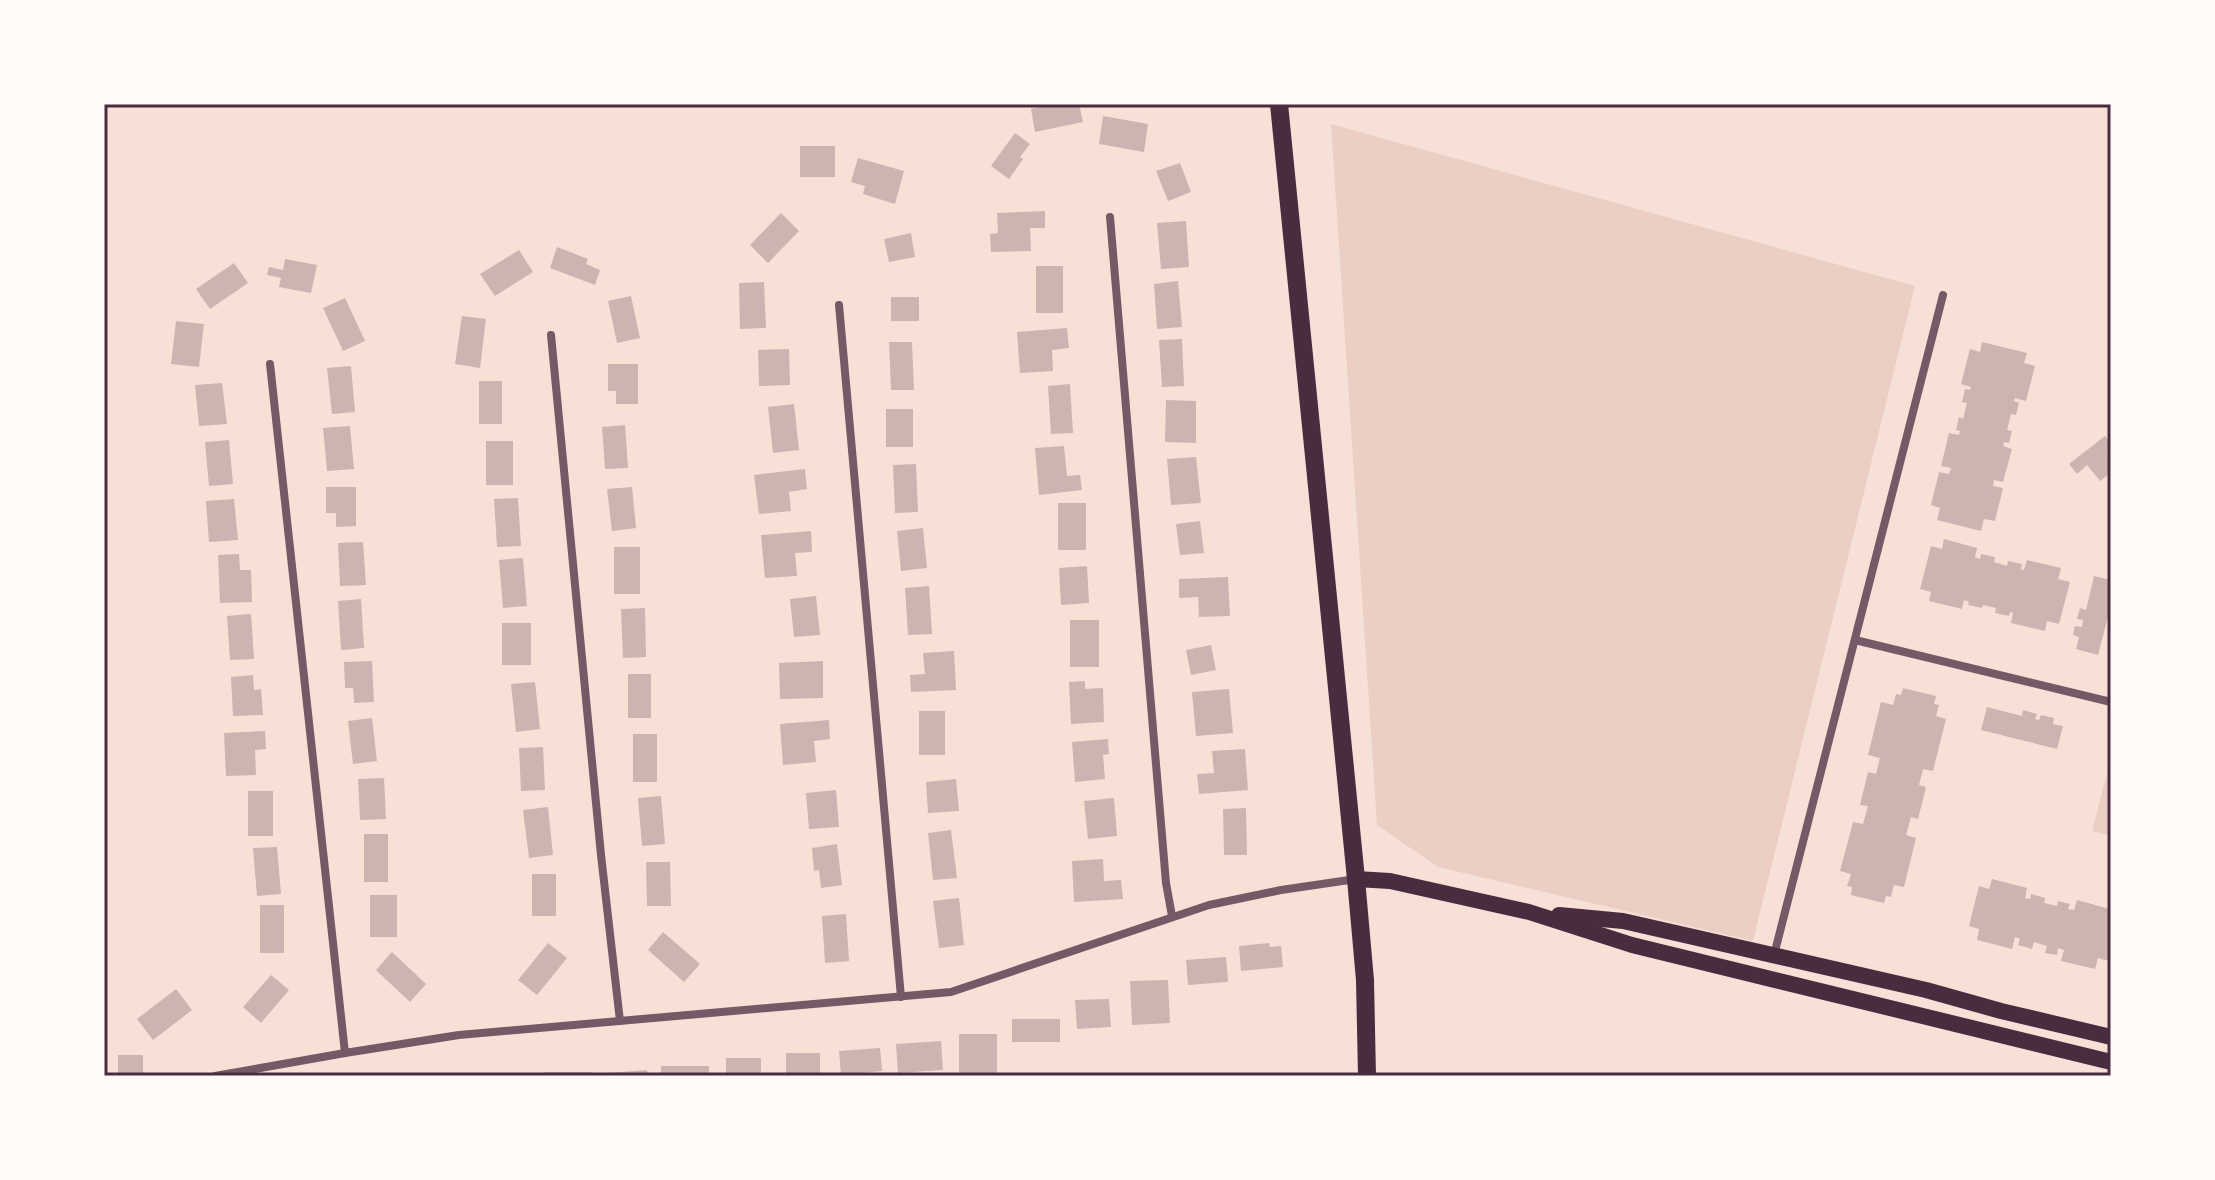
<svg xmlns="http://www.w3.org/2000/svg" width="2215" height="1180" viewBox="0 0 2215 1180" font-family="Bitter,serif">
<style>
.green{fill:#ebcfc5}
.building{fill:#ccb4b1}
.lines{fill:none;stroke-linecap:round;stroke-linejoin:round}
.minor{stroke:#755966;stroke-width:8}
.secondary{stroke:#4a2c40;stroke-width:16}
.primary{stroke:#4a2c40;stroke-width:18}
.neatline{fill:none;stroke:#4a2c40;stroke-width:3}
</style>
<rect width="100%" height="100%" fill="#f7e1d7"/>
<!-- green -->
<g class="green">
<path d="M1331,124L1915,286L1753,941L1438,867L1377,825Z"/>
<path d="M2111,758V836L2092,831Z"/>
</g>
<!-- building -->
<g class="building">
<path d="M1055,104H1079L1083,122L1035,132L1031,109Z"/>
<path d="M1103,116L1148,124L1144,152L1099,144Z"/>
<path d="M1015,133L1030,144L1020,157L1023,159L1009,179L991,166Z"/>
<rect x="800" y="146" width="35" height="31"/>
<path d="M858,158L904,171L895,204L863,194L865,186L851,182Z"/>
<path d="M1180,163L1191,192L1168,201L1156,171Z"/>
<path d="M1045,211V228H1030L1031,251L991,252L990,234L998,233L997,213Z"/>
<path d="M781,213L799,231L768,263L750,245Z"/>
<path d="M1186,221L1189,267L1161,269L1157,223Z"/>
<path d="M911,233L915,257L889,262L884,239Z"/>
<path d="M557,247L588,259L586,264L600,270L595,285L550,268Z"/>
<path d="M519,250L533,272L495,296L480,274Z"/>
<path d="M285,259L317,265L311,293L279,287L281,278L267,275L269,267L283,270Z"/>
<path d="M234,263L248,283L210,309L196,289Z"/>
<rect x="1036" y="266" width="27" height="47"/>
<path d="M1178,281L1182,327L1157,329L1154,284Z"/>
<path d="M764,282L766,328L740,329L739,283Z"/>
<path d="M631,296L640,338L617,343L608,301Z"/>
<rect x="891" y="297" width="28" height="24"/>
<path d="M345,298L365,341L343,351L323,308Z"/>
<path d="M462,316L486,319L480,368L455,364Z"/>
<path d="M176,321L204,324L199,367L171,364Z"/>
<path d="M1067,328L1069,348L1052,350L1053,371L1020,373L1017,332Z"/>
<path d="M1182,339L1184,386L1162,387L1159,340Z"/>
<path d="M889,342H912L914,390H891Z"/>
<path d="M1982,342L2027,353L2024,363L2035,366L2026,401L2015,398L2014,401L2019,403L2016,415L2011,414L2007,430L2012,431L2009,443L2004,442L2003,446L2012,449L2003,482L1994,480L1993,486L2003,488L1995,521L1984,519L1981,531L1937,520L1940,508L1931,505L1939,472L1949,474L1951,468L1941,466L1949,433L1959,435L1960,431L1956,430L1959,417L1963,419L1967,403L1962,402L1965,389L1970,390L1971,387L1961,384L1970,349L1980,352Z"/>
<path d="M789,349L790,385L759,386L758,350Z"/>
<path d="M608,364H638V404H616V391H608Z"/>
<path d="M351,366L355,412L332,414L327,368Z"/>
<rect x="479" y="381" width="23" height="43"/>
<path d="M222,383L227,424L199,426L195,385Z"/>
<path d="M1070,384L1073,433L1051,434L1048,386Z"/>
<path d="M1166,400L1196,401V443L1165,442Z"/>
<path d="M794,404L799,450L773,453L768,407Z"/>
<rect x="886" y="409" width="27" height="38"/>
<path d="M625,425L628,468L605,469L602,427Z"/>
<path d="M350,426L354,469L327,471L323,428Z"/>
<path d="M2105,436L2111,443L2107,450L2111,455V476L2109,474L2100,481L2087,465L2077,474L2069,464Z"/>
<path d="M229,440L233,484L209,486L205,442Z"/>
<rect x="486" y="441" width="27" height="44"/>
<path d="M1064,446L1067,476L1080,475L1082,490L1039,495L1035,448Z"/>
<path d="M1196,457L1201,503L1171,505L1167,459Z"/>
<path d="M916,464L918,512L895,513L893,465Z"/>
<path d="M805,469L807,489L789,492L791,511L759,514L754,475Z"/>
<path d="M326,487H356V526L336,527V513H326Z"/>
<path d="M632,487L636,528L612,531L607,489Z"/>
<path d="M518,498L521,546L497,547L494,499Z"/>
<path d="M234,499L238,540L209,542L206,501Z"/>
<rect x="1058" y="503" width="28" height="47"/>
<path d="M1200,521L1204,553L1180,555L1176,524Z"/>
<path d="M923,528L927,568L901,571L897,531Z"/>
<path d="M811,531L812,552L795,553L797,576L765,578L761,535Z"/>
<path d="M1944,539L1977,548L1975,557L1980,559L1981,554L1995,557L1994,562L2007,566L2008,561L2022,564L2021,569L2024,570L2027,560L2061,568L2058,579L2070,582L2059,624L2047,621L2045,631L2011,623L2013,613L2010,612L2009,616L1995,613L1996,608L1983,605L1982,608L1968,605L1969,602L1964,600L1962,609L1929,601L1931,592L1920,589L1931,546L1942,549Z"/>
<path d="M363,542L366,585L340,586L338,543Z"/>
<rect x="614" y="547" width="26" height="47"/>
<path d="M239,554L240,570H251L252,602L220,603L218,555Z"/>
<path d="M523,558L527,606L503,608L499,560Z"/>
<path d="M1087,566L1089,603L1061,605L1059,568Z"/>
<path d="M2094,576L2111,580V605L2098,655L2076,649L2079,637L2073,635L2075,626L2082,627L2083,620L2077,619L2080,608L2086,610Z"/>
<path d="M1228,577L1230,616L1199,617L1198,597L1179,598V579Z"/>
<path d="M929,586L932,634L908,635L905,588Z"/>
<path d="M816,596L820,635L794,637L790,599Z"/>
<path d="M361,599L364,648L341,650L338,601Z"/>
<path d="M645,608L646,657L623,658L621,609Z"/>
<path d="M251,614L254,659L230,660L227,616Z"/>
<rect x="1070" y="620" width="29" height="47"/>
<rect x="502" y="623" width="29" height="42"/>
<path d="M1211,645L1216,670L1191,675L1186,650Z"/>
<path d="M954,651L956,690L911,692L910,675L925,674L923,653Z"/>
<path d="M372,661L374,702L354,703L353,688H345L344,662Z"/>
<path d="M823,661V698L780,699L779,663Z"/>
<rect x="628" y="674" width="23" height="44"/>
<path d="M253,675L254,690L261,689L263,715L233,716L231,677Z"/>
<path d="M1085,681V689L1103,688L1104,722L1071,724L1069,682Z"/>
<path d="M535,682L540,729L516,732L511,684Z"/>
<path d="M1903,688L1936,696L1934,704L1939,705L1936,716L1946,719L1933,771L1923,769L1919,785L1926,787L1918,819L1911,817L1906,835L1916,838L1904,887L1894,885L1891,897L1886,896L1884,903L1851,895L1852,887L1847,886L1851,874L1840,871L1853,822L1863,824L1868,806L1860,805L1868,772L1876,774L1880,758L1868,755L1881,702L1893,705L1896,694L1901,695Z"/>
<path d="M1229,689L1233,733L1196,736L1192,692Z"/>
<path d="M1987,707L2022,716L2023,710L2037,714L2035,719L2039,720L2041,715L2054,718L2053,724L2063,726L2057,749L1981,730Z"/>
<rect x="919" y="711" width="26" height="44"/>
<path d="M372,718L377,761L353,764L348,721Z"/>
<path d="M829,720L830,739L814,741L816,762L783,765L780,724Z"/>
<path d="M265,731L266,749L255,750L256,775L226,776L224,733Z"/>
<rect x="633" y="734" width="24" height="48"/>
<path d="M1108,739L1109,754L1103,755L1105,779L1075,782L1072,742Z"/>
<path d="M543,747L545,790L521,791L519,748Z"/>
<path d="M1245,749L1248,790L1199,794L1197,774L1214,773L1212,751Z"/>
<path d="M384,778L386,819L360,820L358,779Z"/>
<path d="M956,779L959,811L928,813L926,782Z"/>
<path d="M836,790L839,827L809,829L806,793Z"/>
<rect x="248" y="791" width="25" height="45"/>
<path d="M661,796L665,844L642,846L638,798Z"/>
<path d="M1114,798L1117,836L1088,839L1084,801Z"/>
<path d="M548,807L553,855L529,858L523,810Z"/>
<path d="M1246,808L1247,855H1224L1223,809Z"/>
<path d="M951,830L957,878L933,880L928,833Z"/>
<rect x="364" y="834" width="24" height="48"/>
<path d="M837,844L842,885L821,888L819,870L814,871L812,848Z"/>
<path d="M277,847L281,894L257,896L253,848Z"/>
<path d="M1103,859L1104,881L1121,880L1123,899L1074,902L1072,861Z"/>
<path d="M646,862H670L671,906H647Z"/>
<rect x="532" y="874" width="24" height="42"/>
<path d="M1992,879L2027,888L2025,898L2030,899L2031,894L2045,898L2044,903L2057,906L2058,901L2070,904L2068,909L2074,910L2077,900L2110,909L2108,919L2111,920L2109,961L2098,958L2095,969L2061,961L2064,950L2058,948L2057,955L2045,953L2047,946L2034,942L2032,949L2018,945L2020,939L2015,937L2012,949L1977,940L1979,929L1969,926L1979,886L1989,889Z"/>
<rect x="370" y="895" width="27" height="42"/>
<path d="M959,898L964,945L939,948L933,901Z"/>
<rect x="260" y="905" width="24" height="48"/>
<path d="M846,914L849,961L825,963L822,916Z"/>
<path d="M663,932L700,964L684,982L648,950Z"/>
<path d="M548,943L567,958L537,995L518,980Z"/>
<path d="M1269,943L1270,947L1281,946L1283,967L1241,971L1239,946Z"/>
<path d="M392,952L426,984L410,1002L376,970Z"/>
<path d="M1226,957L1228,982L1188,985L1186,960Z"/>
<path d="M271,975L289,990L261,1023L243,1007Z"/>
<path d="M1168,980L1170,1023L1132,1025L1130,981Z"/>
<path d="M176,989L192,1010L153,1040L137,1019Z"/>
<path d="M1109,999L1111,1027L1077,1029L1075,1000Z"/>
<rect x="1012" y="1019" width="48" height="23"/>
<rect x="959" y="1034" width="38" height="42"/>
<path d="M941,1041L943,1070L898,1073L896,1044Z"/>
<path d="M880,1048L882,1071L841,1075L839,1051Z"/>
<rect x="786" y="1053" width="34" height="23"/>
<rect x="118" y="1055" width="25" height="21"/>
<rect x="726" y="1058" width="35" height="18"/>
<rect x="661" y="1066" width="48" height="10"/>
<path d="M647,1070L648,1076H606V1073Z"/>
<rect x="545" y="1072" width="47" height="4"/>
</g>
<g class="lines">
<!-- minor -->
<g class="minor">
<path d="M1110,217L1166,883L1172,916"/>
<path d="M839,305L901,997"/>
<path d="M551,335L601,855L620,1021"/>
<path d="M270,364L345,1053"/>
<path d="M1855,640L2111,702"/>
<path d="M1774,955L1943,295"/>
<path d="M215,1076L345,1053L459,1035L951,992L1209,905L1281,890L1356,879"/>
</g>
<!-- secondary -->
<g class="secondary">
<path d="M1356,879L1390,881L1529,912L1632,945L2111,1062"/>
<path d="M1559,915L1623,921L1926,990L2001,1011L2111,1037"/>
</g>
<!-- primary -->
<path class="primary" d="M1279,104L1356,879L1365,980L1367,1076"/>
</g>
<!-- border -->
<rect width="2215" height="1180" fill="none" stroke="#fffaf5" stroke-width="212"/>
<rect x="106" y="106" width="2003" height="968" class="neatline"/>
</svg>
